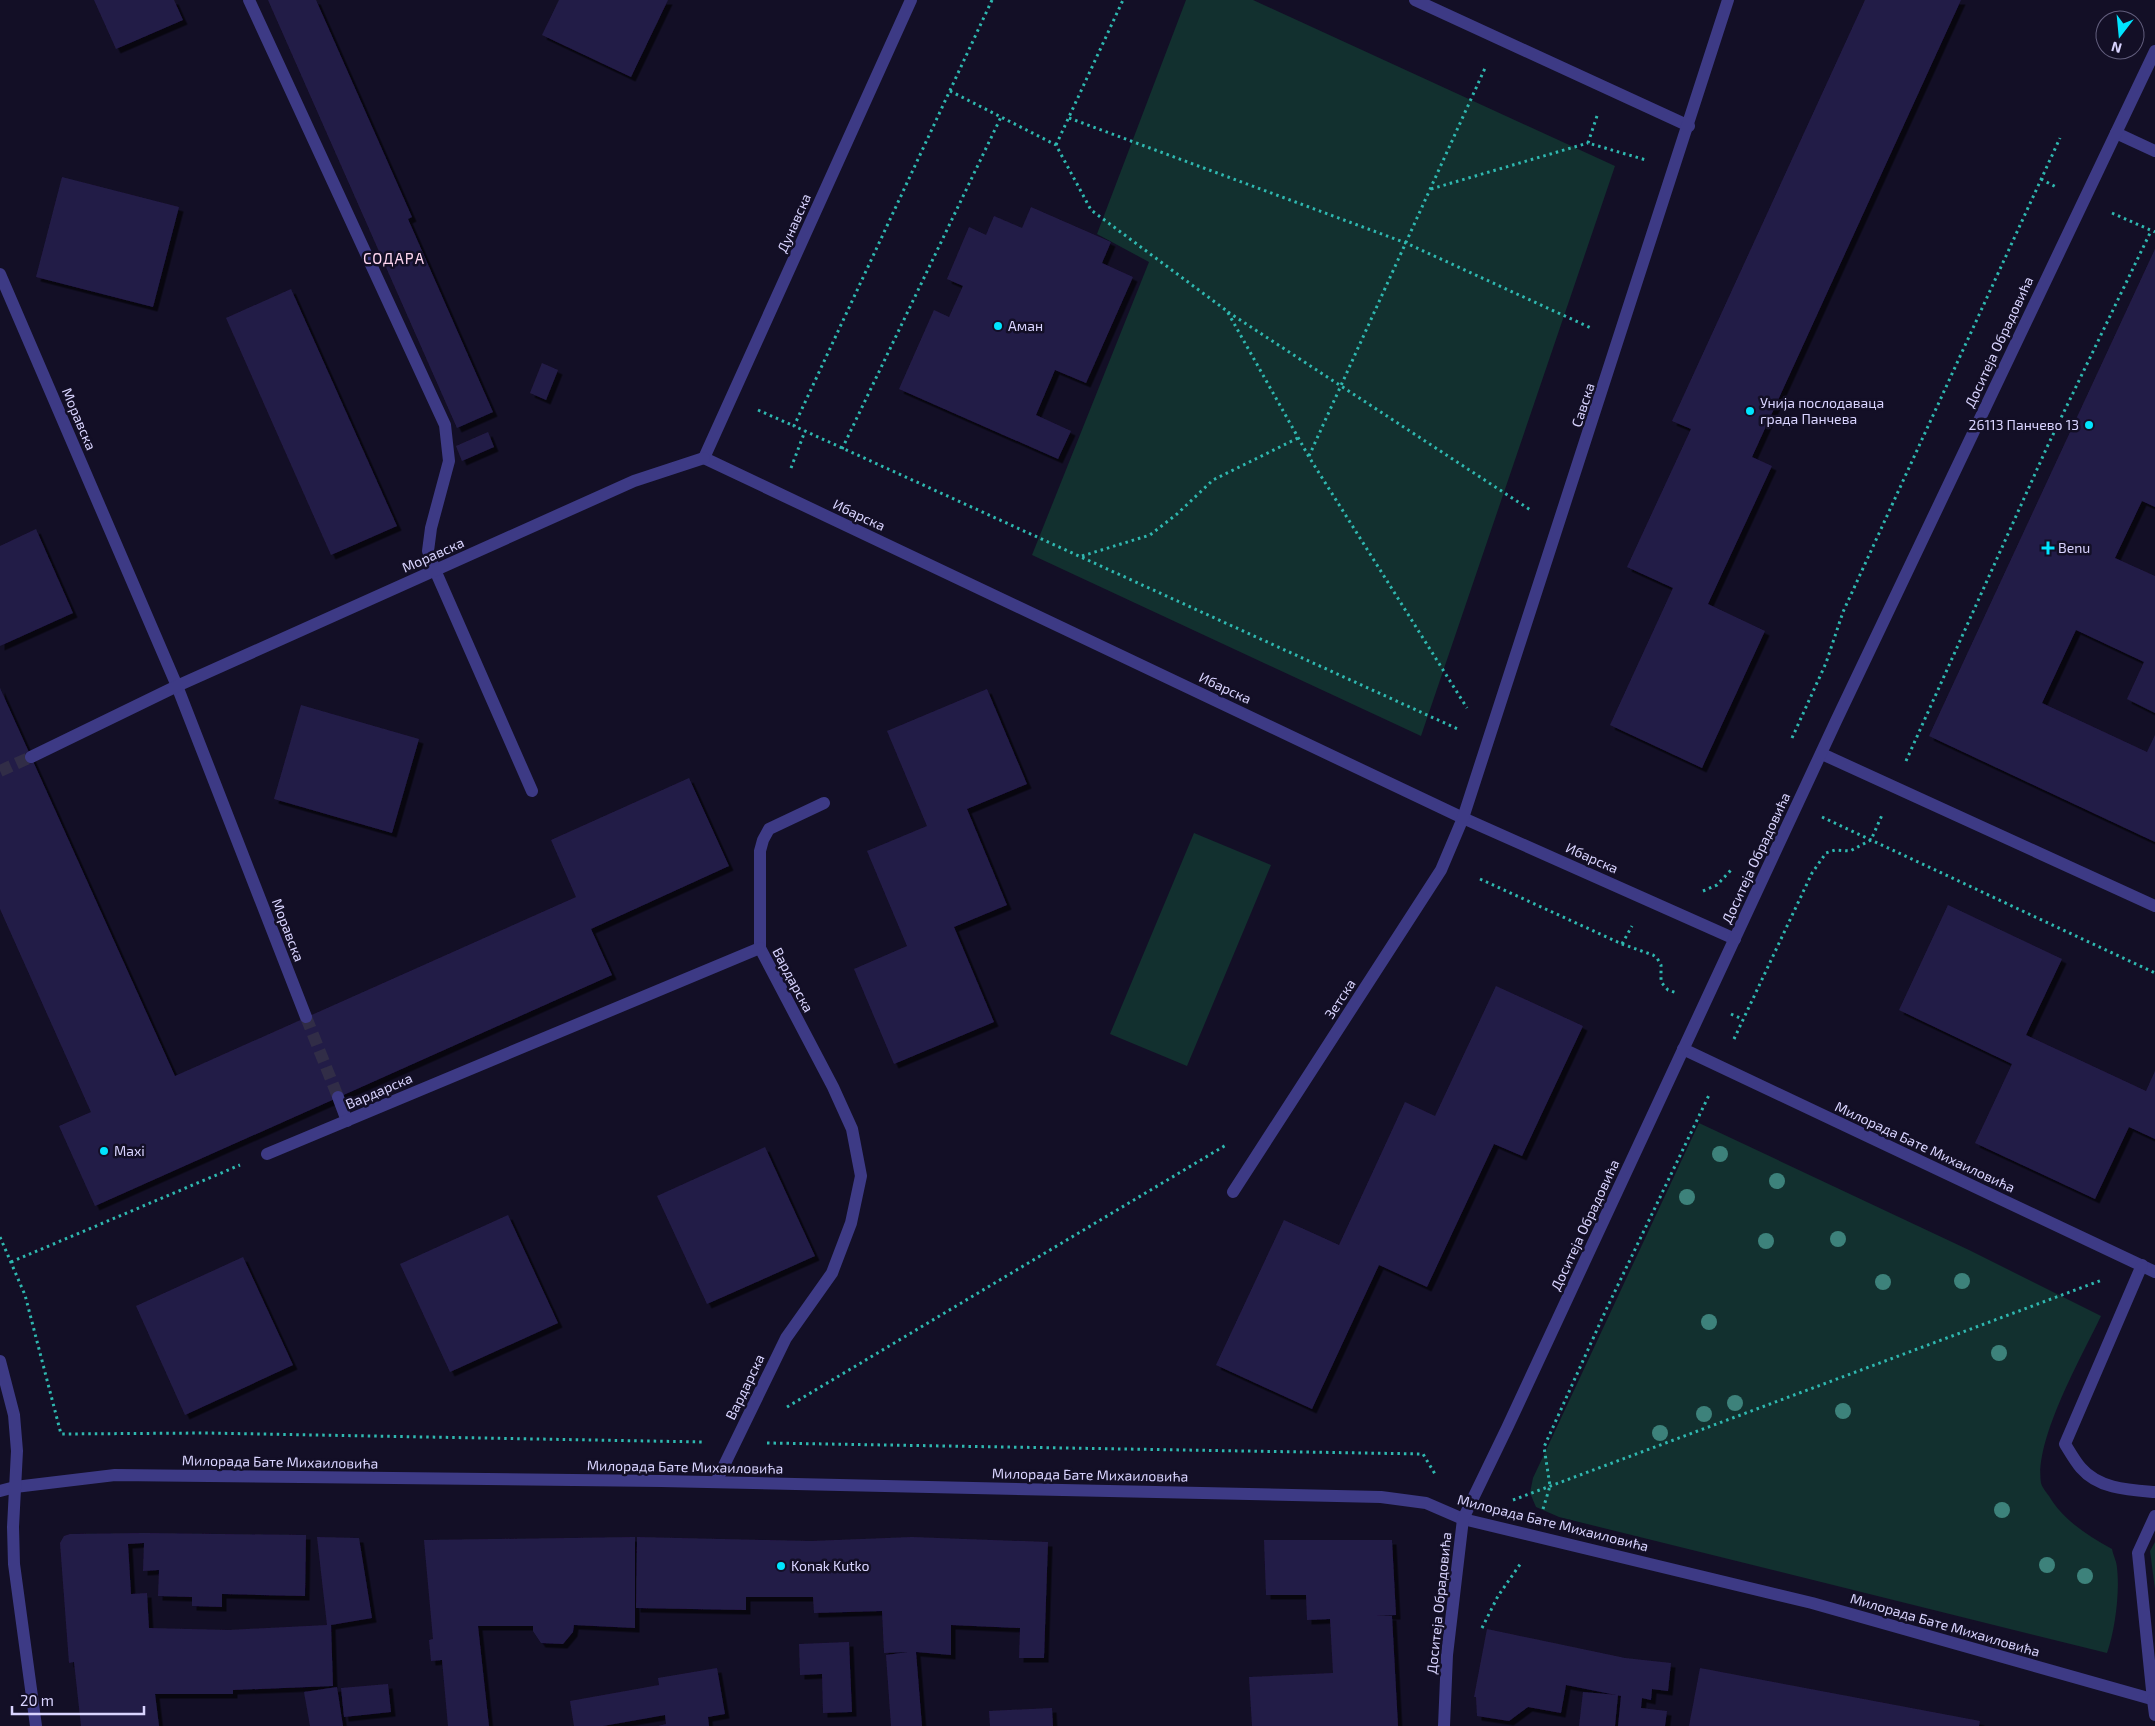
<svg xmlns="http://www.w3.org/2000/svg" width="2155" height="1726" viewBox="0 0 2155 1726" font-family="'Exo 2',sans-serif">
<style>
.green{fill:#12302f}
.building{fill:#241b47;filter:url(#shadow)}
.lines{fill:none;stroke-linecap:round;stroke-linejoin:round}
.minor-tunnel{stroke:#312d47;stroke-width:12;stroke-dasharray:12 6;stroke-linecap:butt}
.path{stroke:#2fb8b0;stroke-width:3;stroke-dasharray:2.5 4;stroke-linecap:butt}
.service{stroke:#3d3a85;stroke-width:12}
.minor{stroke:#3d3a85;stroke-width:12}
.tertiary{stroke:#3d3a85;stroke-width:12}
.tree{fill:#3d827b}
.poi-dot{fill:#00e5ff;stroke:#130f26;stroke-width:2}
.labels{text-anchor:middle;stroke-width:5;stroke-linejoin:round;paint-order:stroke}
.street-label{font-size:14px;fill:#d9d4ff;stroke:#130f26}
.poi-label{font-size:14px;fill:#d9d4ff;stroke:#130f26;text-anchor:start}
.neighbourhood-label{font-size:15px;letter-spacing:1px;fill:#ffd6f0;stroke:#130f26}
</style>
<defs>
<filter id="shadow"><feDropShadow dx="4.5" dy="4.5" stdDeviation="0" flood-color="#0009"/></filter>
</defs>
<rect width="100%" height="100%" fill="#130f26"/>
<!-- green -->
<g class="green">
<path d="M1186,0H1253L1615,166L1421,736L1032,555L1149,262L1097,234Z"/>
<path d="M1194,833L1271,865L1187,1066L1110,1034Z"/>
<path d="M1699,1123L1969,1250L2101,1316C2082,1356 2034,1440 2041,1483C2042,1487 2046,1492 2049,1496C2064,1521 2087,1535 2112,1549C2113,1555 2117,1562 2117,1568C2120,1592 2115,1631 2107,1653L1559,1517L1536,1507L1530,1493L1533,1478Z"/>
<path d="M2155,1542V1589L2150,1551Z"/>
</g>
<!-- building -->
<g class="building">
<path d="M94,0H174L183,20L116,49Z"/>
<path d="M268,0H316L412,217L408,219L493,412L457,428Z"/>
<path d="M559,0H668L631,77L542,35Z"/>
<path d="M1865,0H1961L1752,457L1772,466L1708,604L1765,631L1702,768L1610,725L1673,588L1627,567L1691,429L1672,421Z"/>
<path d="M62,177L179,207L153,307L36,277Z"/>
<path d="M1031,207L1111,242L1102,263L1133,277L1086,383L1055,370L1036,415L1071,431L1058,459L899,389L934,310L949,317L963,286L947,279L969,227L986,235L994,216L1022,228Z"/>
<path d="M2155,249V507L2142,501L2115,558L2155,576V713L2127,699L2144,662L2076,630L2042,703L2147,752L2155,735V842L1929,736Z"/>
<path d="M291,289L397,526L331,555L226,318Z"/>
<path d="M542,363L558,370L546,400L530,393Z"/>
<path d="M488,432L494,447L462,461L456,446Z"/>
<path d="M36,529L73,613L0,646V546Z"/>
<path d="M0,688L175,1076L576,897L551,840L689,778L729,866L591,929L612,975L95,1206L59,1126L91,1112L0,909Z"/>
<path d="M987,689L1027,784L967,809L1007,905L954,927L994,1022L894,1064L854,969L907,946L867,851L927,826L887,731Z"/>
<path d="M301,705L419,739L392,833L274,799Z"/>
<path d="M1948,905L2062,959L2026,1035L2146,1091L2155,1071V1139L2129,1127L2095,1199L1975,1143L2012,1064L1899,1010Z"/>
<path d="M1496,986L1583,1026L1522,1156L1494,1144L1427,1287L1379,1265L1312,1409L1216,1365L1284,1220L1339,1245L1405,1102L1435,1116Z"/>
<path d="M765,1147L815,1256L707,1304L657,1196Z"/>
<path d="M508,1215L558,1323L450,1372L400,1264Z"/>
<path d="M243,1257L293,1365L185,1415L136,1306Z"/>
<path d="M144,1533L306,1535L305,1596L222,1594V1607L192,1606V1597L158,1596L159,1570L143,1571L144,1543L128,1544L131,1594L147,1593L149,1628L229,1630L327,1625L317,1537L359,1538L372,1618L331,1625L333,1686L233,1690V1694H155L159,1726H81L74,1662L69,1663L60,1543L64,1536L70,1534Z"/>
<path d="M635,1537V1628L574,1625L573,1632L563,1644L541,1643L533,1631V1626H478L489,1726H448L442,1660L431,1661L429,1640L433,1639L424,1540Z"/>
<path d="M637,1537L811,1541L912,1537L1048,1542L1044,1658H1019L1020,1628L951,1625V1655L916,1652L922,1726H891L886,1655L908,1652L884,1653L882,1611L814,1613L813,1597H746V1610L636,1608Z"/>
<path d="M1264,1540H1392L1396,1615L1376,1616H1392L1398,1726H1252L1249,1677L1333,1673L1330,1619L1307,1620L1306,1595H1266Z"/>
<path d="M1487,1629L1625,1658L1671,1663L1668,1691L1652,1689L1651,1700L1642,1698L1641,1708L1667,1711L1665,1726H1618L1621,1696L1566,1685L1561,1713L1528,1707L1509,1721L1477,1716L1476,1697H1474Z"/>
<path d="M849,1642L852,1712L823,1713L822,1674L800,1675L799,1644Z"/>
<path d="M717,1668L725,1714L708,1717L709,1726H658L666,1724L665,1715L603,1726H574L570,1701L659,1685L658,1678Z"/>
<path d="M1700,1668L1980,1721L1979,1726H1689Z"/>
<path d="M388,1684L391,1712L344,1717L341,1688Z"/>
<path d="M337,1687L343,1726H310L304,1692Z"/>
<path d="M1583,1692L1618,1695L1615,1726H1579Z"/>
<path d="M1052,1708L1053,1726H990L989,1711Z"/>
</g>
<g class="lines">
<!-- minor-tunnel -->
<g class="minor-tunnel">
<path d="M0,771L31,757"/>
<path d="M306,1017L338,1097"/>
</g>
<!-- path -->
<g class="path">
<path d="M992,0L794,426L1460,730"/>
<path d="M950,91L1056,145L1091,210L1227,311L1309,457L1467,708"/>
<path d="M1597,116L1588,143L1646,160"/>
<path d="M1069,118L1406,243L1591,328"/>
<path d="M1056,145L1123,0"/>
<path d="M2041,179L2056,187"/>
<path d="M1431,189L1588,143"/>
<path d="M2112,213L2155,232"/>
<path d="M1228,312L1532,511"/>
<path d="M758,410L794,426"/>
<path d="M842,449L1001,117"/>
<path d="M1309,456L1486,66"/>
<path d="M791,468L805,431"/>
<path d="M1082,556L1150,535L1177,514L1213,480L1298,438"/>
<path d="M1792,738L1826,663L1843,612L2060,138"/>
<path d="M1906,761L2048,445L2151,231"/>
<path d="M1822,817L2155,973"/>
<path d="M1480,879L1622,944L1653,955L1657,958L1661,965V982L1668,990L1677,993"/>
<path d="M1703,891L1717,885L1731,870"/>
<path d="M1622,944L1632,926"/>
<path d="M1731,1014L1742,1019"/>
<path d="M1734,1039L1812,873L1826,853L1835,850L1850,851L1871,840L1882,815"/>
<path d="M0,1237L25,1295L61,1434L205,1433L703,1442"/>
<path d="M11,1262L240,1165"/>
<path d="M787,1407L1226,1145"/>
<path d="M767,1443L1423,1454L1435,1474"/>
<path d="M1513,1500L2102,1280"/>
<path d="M1543,1509L1550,1486L1544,1447L1605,1312L1710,1093"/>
<path d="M1482,1628L1498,1596L1521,1563"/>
</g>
<!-- service -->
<g class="service">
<path d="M2116,133L2155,151"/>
<path d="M1822,754L2155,906"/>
<path d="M760,948V851L763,840L769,829L824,803"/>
<path d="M1683,1049L2155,1272"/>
<path d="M2142,1265L2065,1444C2070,1452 2075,1461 2081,1468C2099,1489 2129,1490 2155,1492"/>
<path d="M2153,1700L2138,1553L2155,1516"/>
</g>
<!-- minor -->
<g class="minor">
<path d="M249,0L445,425L449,461L431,528L428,551L435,570L532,791"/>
<path d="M1415,0L1689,126"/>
<path d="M0,274L177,686L306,1017"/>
<path d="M704,458L1463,818L1735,939"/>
<path d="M704,458L911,0"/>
<path d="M31,757L177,686L634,481L704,458"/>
<path d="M338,1097L347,1121"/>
<path d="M267,1154L760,948L833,1087L852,1129L861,1176L851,1223L832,1273L786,1338L716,1482"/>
<path d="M1233,1192L1441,870L1463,818L1728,0"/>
<path d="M0,1491L15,1487L115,1475L661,1481L1381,1497L1426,1503L1463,1519L1812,1603L2155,1700"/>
<path d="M2153,1700L2155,1715"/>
<path d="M1444,1726L1447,1655L1463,1519L1507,1428L1836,721L2155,51"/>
</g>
<!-- tertiary -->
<path class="tertiary" d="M0,1361L14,1415L17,1451L13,1527L14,1564L36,1726"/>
</g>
<!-- trees -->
<g class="tree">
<circle cx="1720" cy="1154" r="8"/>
<circle cx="1777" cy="1181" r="8"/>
<circle cx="1687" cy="1197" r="8"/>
<circle cx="1838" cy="1239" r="8"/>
<circle cx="1766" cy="1241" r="8"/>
<circle cx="1962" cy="1281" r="8"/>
<circle cx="1883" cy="1282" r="8"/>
<circle cx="1709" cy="1322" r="8"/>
<circle cx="1999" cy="1353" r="8"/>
<circle cx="1735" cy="1403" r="8"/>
<circle cx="1843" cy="1411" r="8"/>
<circle cx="1704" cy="1414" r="8"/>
<circle cx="1660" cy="1433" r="8"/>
<circle cx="2002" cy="1510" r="8"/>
<circle cx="2047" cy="1565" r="8"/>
<circle cx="2085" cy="1576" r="8"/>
</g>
<!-- markers -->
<g class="poi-dot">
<circle cx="998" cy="326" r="5"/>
<circle cx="1750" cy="411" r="5"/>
<circle cx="2089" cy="425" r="5"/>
<path d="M2045.5 540.5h5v5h5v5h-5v5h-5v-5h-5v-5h5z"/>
<circle cx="104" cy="1151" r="5"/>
<circle cx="781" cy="1566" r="5"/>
</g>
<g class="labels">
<!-- street labels -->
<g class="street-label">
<text transform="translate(794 223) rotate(-66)" y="5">Дунавска</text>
<text transform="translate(1999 342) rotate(-65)" y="5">Доситеја Обрадовића</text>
<text transform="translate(1583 405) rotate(-72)" y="5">Савска</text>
<text transform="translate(79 419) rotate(67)" y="5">Моравска</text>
<text transform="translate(859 515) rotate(25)" y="5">Ибарска</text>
<text transform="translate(433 555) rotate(-24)" y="5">Моравска</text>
<text transform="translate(1225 688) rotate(25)" y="5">Ибарска</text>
<text transform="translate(1592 858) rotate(24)" y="5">Ибарска</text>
<text transform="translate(1756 858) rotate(-65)" y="5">Доситеја Обрадовића</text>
<text transform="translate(288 930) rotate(69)" y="5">Моравска</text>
<text transform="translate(793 980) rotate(62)" y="5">Вардарска</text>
<text transform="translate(1340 999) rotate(-57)" y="5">Зетска</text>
<text transform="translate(379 1091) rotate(-23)" y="5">Вардарска</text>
<text transform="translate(1925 1147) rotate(25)" y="5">Милорада Бате Михаиловића</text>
<text transform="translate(1585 1225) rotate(-65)" y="5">Доситеја Обрадовића</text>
<text transform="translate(745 1387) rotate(-64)" y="5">Вардарска</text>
<text transform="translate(280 1462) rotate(1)" y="5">Милорада Бате Михаиловића</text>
<text transform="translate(685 1467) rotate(1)" y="5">Милорада Бате Михаиловића</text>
<text transform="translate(1090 1475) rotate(1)" y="5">Милорада Бате Михаиловића</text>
<text transform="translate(1553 1523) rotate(14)" y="5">Милорада Бате Михаиловића</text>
<text transform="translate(1439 1603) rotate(-84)" y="5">Доситеја Обрадовића</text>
<text transform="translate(1945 1625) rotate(16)" y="5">Милорада Бате Михаиловића</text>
</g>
<!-- poi labels -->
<g class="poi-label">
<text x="1008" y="331">Аман</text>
<text x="1760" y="408">Унија послодаваца<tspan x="1760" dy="16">града Панчева</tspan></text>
<text x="2079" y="430" text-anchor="end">26113 Панчево 13</text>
<text x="2058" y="553">Benu</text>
<text x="114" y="1156">Maxi</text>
<text x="791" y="1571">Konak Kutko</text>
</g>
<!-- neighbourhood labels -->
<g class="neighbourhood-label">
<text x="394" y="264">СОДАРА</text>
</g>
</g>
<!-- north arrow -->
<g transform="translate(2120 35) rotate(196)"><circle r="24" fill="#130f26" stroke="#625e7d"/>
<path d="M0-4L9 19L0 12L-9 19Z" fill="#00e5ff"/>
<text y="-8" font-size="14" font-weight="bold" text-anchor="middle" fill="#d9d4ff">N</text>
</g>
<!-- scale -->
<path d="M12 1706v8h132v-8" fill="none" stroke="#d9d4ff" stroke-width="2.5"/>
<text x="20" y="1706" font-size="15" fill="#d9d4ff" stroke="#130f26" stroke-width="4" paint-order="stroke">20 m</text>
</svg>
